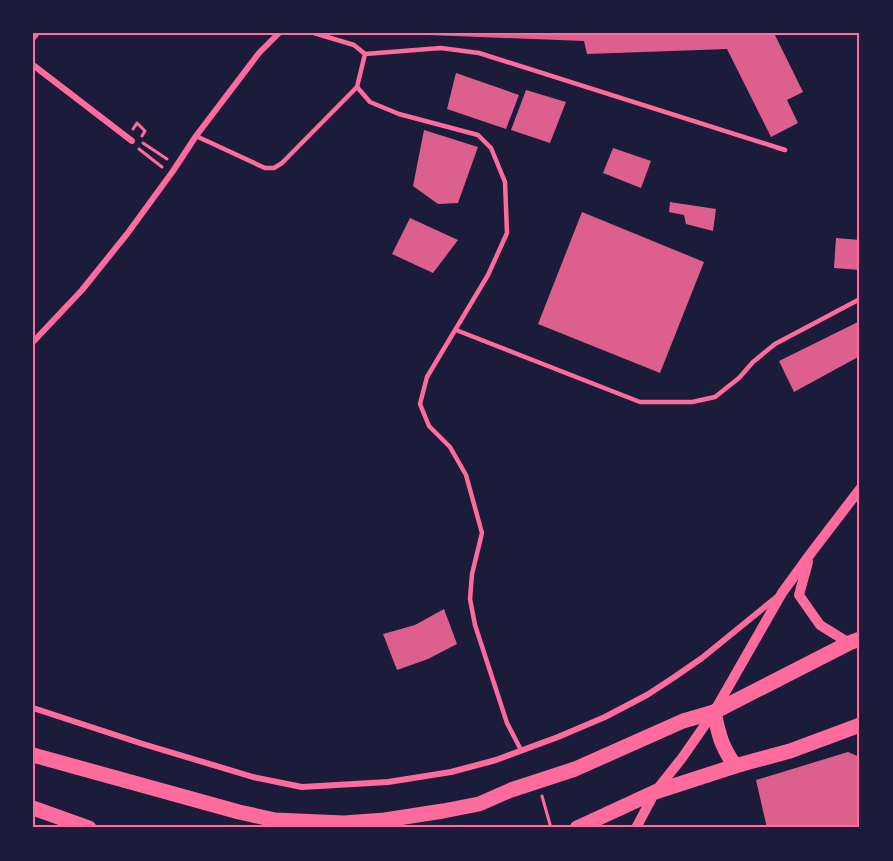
<svg xmlns="http://www.w3.org/2000/svg" width="893" height="861" viewBox="0 0 893 861" font-family="'Golos Text',sans-serif">
<style>
.building{fill:#dd5f8e}
.lines{fill:none;stroke-linecap:round;stroke-linejoin:round}
.path{stroke:#ff6b9d;stroke-width:3}
.service{stroke:#ff6b9d;stroke-width:4.5}
.minor{stroke:#ff6b9d;stroke-width:6}
.tertiary{stroke:#ff6b9d;stroke-width:10}
.primary{stroke:#ff6b9d;stroke-width:15}
.neatline{fill:none;stroke:#ff6b9d;stroke-width:2}
</style>
<rect width="100%" height="100%" fill="#1b1b3a"/>
<!-- building -->
<g class="building">
<path d="M429,33H774L803,92L787,100L798,123L771,137L727,49L587,54L584,41L429,35Z"/>
<path d="M456,73L519,95L506,129L447,109Z"/>
<path d="M526,90L566,102L550,143L511,130Z"/>
<path d="M424,130L478,147L458,203L438,204L413,186Z"/>
<path d="M613,148L651,161L641,188L603,173Z"/>
<path d="M670,202L716,209L713,231L686,224L684,215L669,212Z"/>
<path d="M582,212L704,262L660,373L538,324Z"/>
<path d="M410,218L458,240L433,273L392,254Z"/>
<path d="M836,238L860,240V270L834,268Z"/>
<path d="M860,321V356L794,392L779,361Z"/>
<path d="M444,609L457,644L428,659L397,670L383,634L415,625Z"/>
<path d="M848,752L860,757V828H767L756,780Z"/>
</g>
<g class="lines">
<!-- path -->
<g class="path">
<path d="M133,129L137,123L145,131L142,136"/>
<path d="M143,143L167,159"/>
<path d="M139,149L162,167"/>
<path d="M542,796L551,828"/>
</g>
<!-- service -->
<g class="service">
<path d="M314,33L354,45L365,54L441,48L479,53L785,150"/>
<path d="M357,87L370,102L399,114L478,135L491,148L505,182L507,233L488,275L427,377L420,404L429,426L450,447L466,475L482,533L472,574L470,599L475,625L507,723L521,750"/>
<path d="M196,136L265,168H274L282,163L357,87L365,54"/>
<path d="M456,330L640,402H692L715,397L739,378L753,362L775,344L860,299"/>
</g>
<!-- minor -->
<g class="minor">
<path d="M33,38L37,33"/>
<path d="M33,65L132,141"/>
<path d="M33,342L82,290L127,234L173,171L196,136L259,53L279,33"/>
<path d="M33,708L143,744L253,777L302,787L388,782L451,772L496,760L558,737L605,717L647,695L673,678L702,658L777,597"/>
</g>
<!-- tertiary -->
<g class="tertiary">
<path d="M808,562L799,595L820,625L849,643"/>
<path d="M636,828L655,792L682,758L714,712L782,593L811,553L860,489"/>
</g>
<!-- primary -->
<g class="primary">
<path d="M714,712C719,736 721,745 735,766"/>
<path d="M33,755L239,812L275,820L344,823L385,820L443,811L479,804L511,790L575,769L683,721L714,712L849,643L860,639"/>
<path d="M33,808L89,828"/>
<path d="M577,828L655,792L735,766L790,751L860,725"/>
</g>
</g>
<!-- border -->
<rect width="893" height="861" fill="none" stroke="#1b1b3a" stroke-width="69"/>
<rect x="34" y="34" width="824" height="792" class="neatline"/>
</svg>
